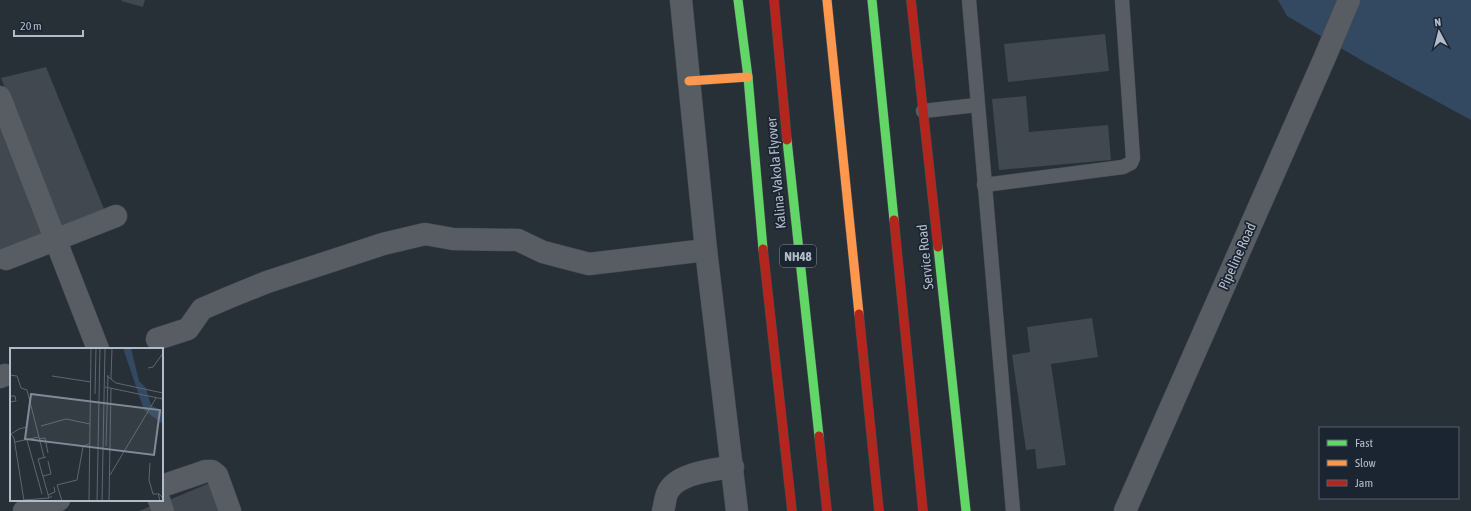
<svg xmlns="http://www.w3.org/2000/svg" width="1471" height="511" viewBox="0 0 1471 511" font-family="'Asap Condensed',sans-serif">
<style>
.water{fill:#334861}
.building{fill:#41484f}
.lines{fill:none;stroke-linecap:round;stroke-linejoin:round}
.lane-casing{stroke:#464b52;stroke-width:15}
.street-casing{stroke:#464b52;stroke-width:23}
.fast-casing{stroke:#464b52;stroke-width:10}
.slow-casing{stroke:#464b52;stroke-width:10}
.jam-casing{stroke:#464b52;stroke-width:10}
.lane{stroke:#585d64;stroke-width:14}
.street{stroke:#585d64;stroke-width:22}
.fast{stroke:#63d668;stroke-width:9}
.slow{stroke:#ff974d;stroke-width:9}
.jam{stroke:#b3261e;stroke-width:9}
.labels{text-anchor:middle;stroke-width:3.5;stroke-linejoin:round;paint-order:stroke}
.shield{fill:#1b2532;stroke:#848e9c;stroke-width:1}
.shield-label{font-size:13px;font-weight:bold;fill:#b1bbc9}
.street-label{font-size:14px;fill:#b1bbc9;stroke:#1b2532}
.inset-road{fill:none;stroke:#5e6771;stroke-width:1}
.view{fill:#818a96;fill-opacity:0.15;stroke:#818a96;stroke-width:2}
.inset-edge{fill:none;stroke:#b1bbc9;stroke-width:2}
</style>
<rect width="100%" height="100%" fill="#272f37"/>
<!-- water -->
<path class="water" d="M1278,0H1471V120L1366,63L1287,16Z"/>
<!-- building -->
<g class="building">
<path d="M122,0H145L143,7L121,1Z"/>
<path d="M1105,34L1109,71L1008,82L1004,44Z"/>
<path d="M46,67L106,214L63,230L1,78Z"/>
<path d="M1026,96L1029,132L1108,125L1111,160L999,170L992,99Z"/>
<path d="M0,122L47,237L3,255L0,249Z"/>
<path d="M1092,318L1098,357L1051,364L1066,465L1037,469L1035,449L1026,450L1012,355L1030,352L1027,327Z"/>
<path d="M212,482L224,511H174L169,500Z"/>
<path d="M153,505L156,511H139Z"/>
</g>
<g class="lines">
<defs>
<g id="lane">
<path d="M969,0L1013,511"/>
<path d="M923,111L977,105"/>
<path d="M984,185L1123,167L1131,163L1133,158L1122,0"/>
</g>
<g id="street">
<path d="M681,0L706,250L737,511"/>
<path d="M0,97L98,349"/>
<path d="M6,259L116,216"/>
<path d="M157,339L188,329L202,309L230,297L267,282L383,244L425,234L453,239L518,240L543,252L589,264L706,250"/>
<path d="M0,377L5,375"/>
<path d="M162,486L206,471H212L217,475L230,511"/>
<path d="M159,500L163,511"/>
<path d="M24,511L59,500"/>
<path d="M663,511C665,505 665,495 669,490C679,473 715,469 733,467"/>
<path d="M1125,511L1325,57L1349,0"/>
</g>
<g id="fast">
<path d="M738,0L748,77L763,249"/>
<path d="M872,0L894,220"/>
<path d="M787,140L819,436"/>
<path d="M938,247L966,511"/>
</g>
<g id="slow">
<path d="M827,0L859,314"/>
<path d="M689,81L748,77"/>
</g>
<g id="jam">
<path d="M774,0L787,140"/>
<path d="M911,0L938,247"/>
<path d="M894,220L923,511"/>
<path d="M763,249L792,511"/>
<path d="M859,314L879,511"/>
<path d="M819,436L827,511"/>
</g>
</defs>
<!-- lane casing -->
<use href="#lane" class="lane-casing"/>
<!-- street casing -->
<use href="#street" class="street-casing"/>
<!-- fast casing -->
<use href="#fast" class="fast-casing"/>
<!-- slow casing -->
<use href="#slow" class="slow-casing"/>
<!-- jam casing -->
<use href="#jam" class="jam-casing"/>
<!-- lane -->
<use href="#lane" class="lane"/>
<!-- street -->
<use href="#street" class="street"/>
<!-- fast -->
<use href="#fast" class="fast"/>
<!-- slow -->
<use href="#slow" class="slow"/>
<!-- jam -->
<use href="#jam" class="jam"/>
</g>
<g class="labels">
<!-- shield labels -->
<rect class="shield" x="780" y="245" width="36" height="22" rx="3"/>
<g class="shield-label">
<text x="798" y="261">NH48</text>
</g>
<!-- street labels -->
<g class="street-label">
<text transform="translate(776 173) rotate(-95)" y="5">Kalina-Vakola Flyover</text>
<text transform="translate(1237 256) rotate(-66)" y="5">Pipeline Road</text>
<text transform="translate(925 257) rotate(-96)" y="5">Service Road</text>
</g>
</g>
<!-- overview -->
<g transform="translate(10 348)">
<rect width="153" height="153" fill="#272f37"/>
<path d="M113,0H121L129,33L136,40L141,57L153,64V76L134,62Z" fill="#334861"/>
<path class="inset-road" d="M138,20L143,19L153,5M0,27L7,28L11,40L17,42L34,109M42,28L81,34M97,28L106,35L153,45M101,31L102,0M95,39L153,51M85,46L86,0M0,48H5L6,53L0,54M31,78L56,71L80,76M0,85L4,90L14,153M1,86L9,81L17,79M29,91L35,90L38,105M17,92L32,146M5,94L29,89M96,98L98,27M36,109L28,111L39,150M140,115L139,132L143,146H147M100,127L146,50M33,128L41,126L38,113M38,147L45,144L44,139M14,152L39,150L42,148M52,153L47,137L67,132L73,99L80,95M79,153L81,0M87,153L90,0M92,153L95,0M99,153L101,40M150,153L148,145L153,150"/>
<path class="view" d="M21,46L150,62L144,107L15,91Z"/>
<rect width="153" height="153" class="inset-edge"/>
</g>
<!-- legend -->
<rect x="1319" y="427" width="140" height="72" fill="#1b2532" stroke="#57616e"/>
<rect x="1327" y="440" width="20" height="6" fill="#63d668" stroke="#57616e"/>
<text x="1355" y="447" font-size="12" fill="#b1bbc9">Fast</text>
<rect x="1327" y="460" width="20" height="6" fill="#ff974d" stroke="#57616e"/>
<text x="1355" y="467" font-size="12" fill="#b1bbc9">Slow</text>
<rect x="1327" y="480" width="20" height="6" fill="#b3261e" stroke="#57616e"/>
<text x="1355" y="487" font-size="12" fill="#b1bbc9">Jam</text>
<!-- north arrow -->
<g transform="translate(1439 32) rotate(353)" stroke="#1b2532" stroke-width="3" paint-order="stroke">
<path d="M0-3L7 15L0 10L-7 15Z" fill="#b1bbc9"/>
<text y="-6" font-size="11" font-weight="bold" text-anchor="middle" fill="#b1bbc9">N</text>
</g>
<!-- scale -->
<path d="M14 30v6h69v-6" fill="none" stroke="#b1bbc9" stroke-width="2"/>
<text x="20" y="30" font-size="12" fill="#b1bbc9" stroke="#1b2532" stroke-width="3" paint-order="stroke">20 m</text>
</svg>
